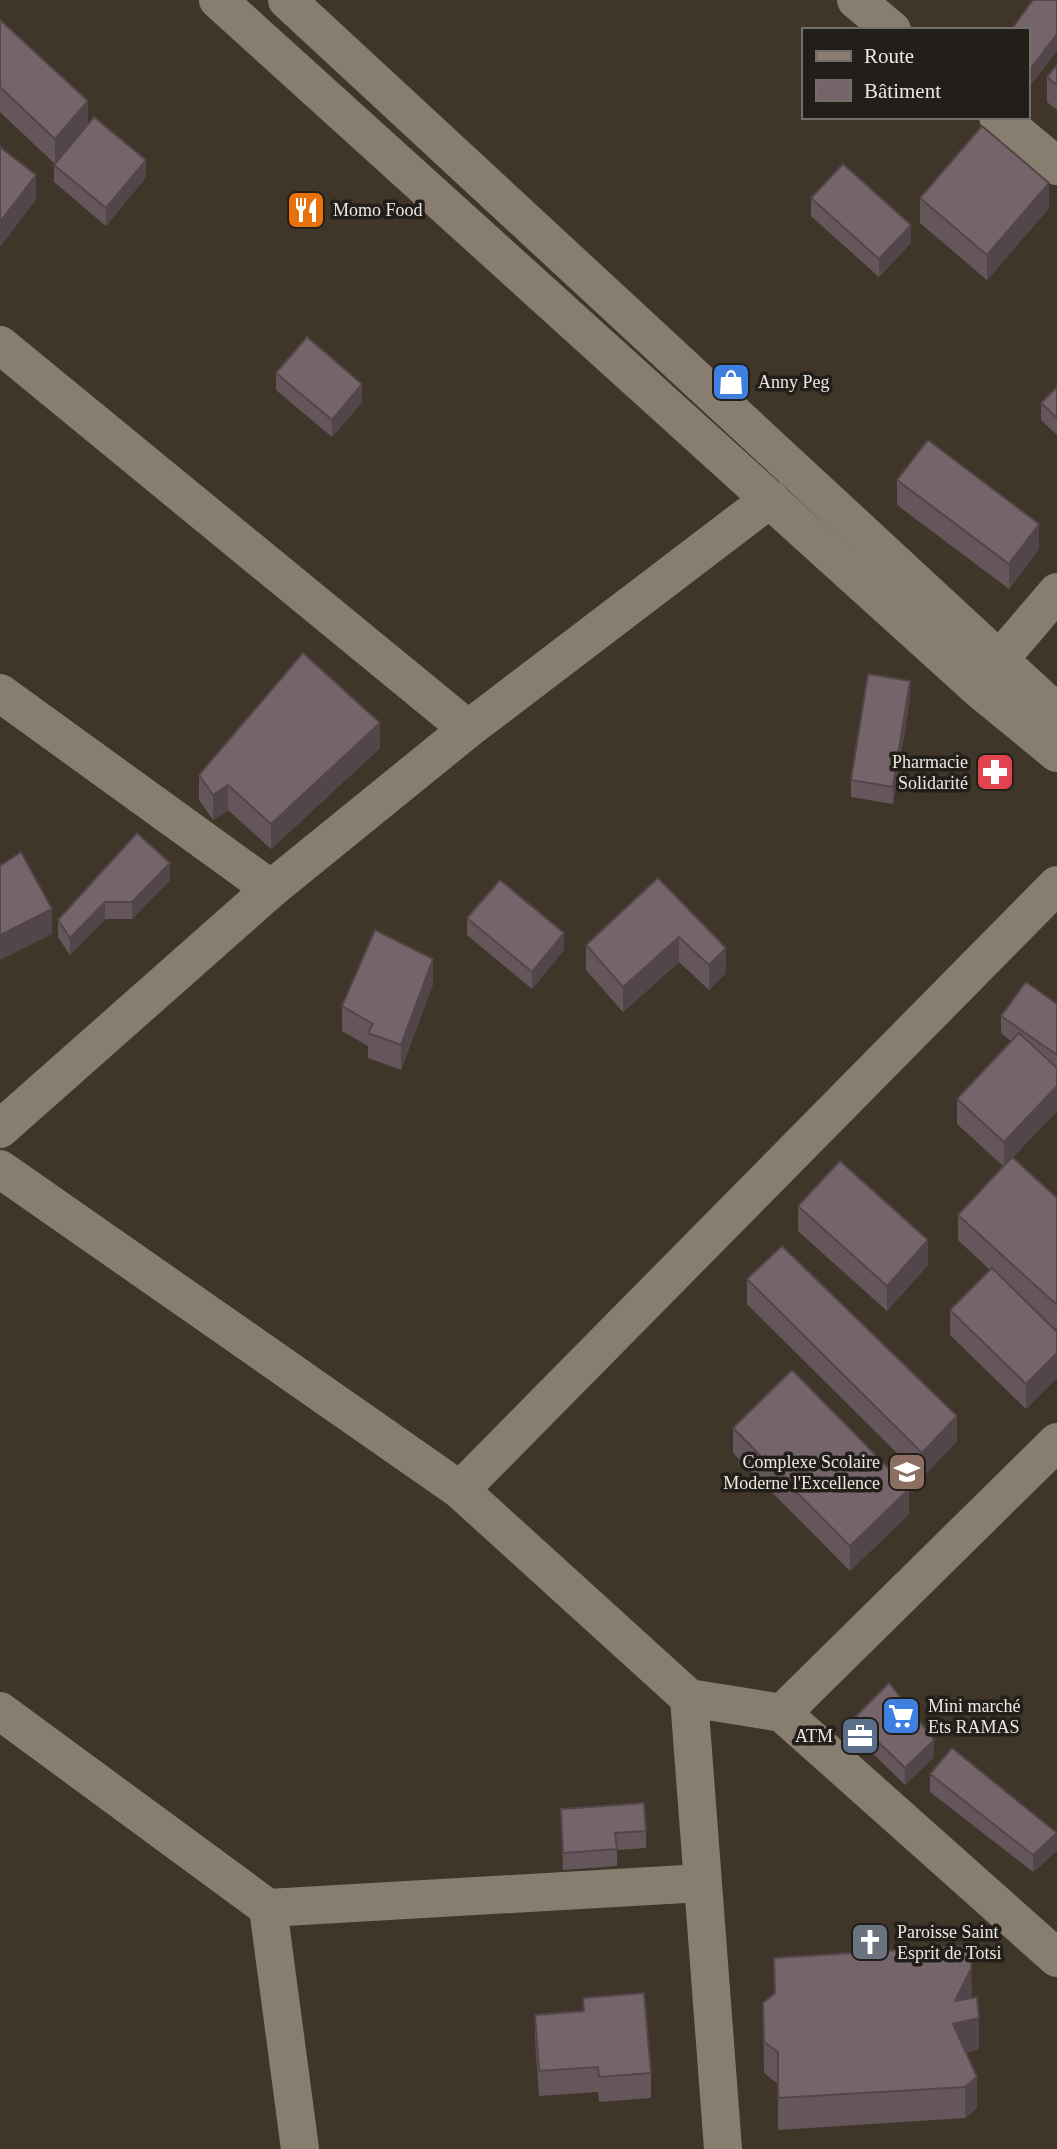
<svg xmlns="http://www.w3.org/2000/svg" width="1057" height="2149" viewBox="0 0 1057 2149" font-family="Georgia,serif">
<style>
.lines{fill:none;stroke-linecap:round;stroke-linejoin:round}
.street{stroke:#887e6f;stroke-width:38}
.secondary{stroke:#887e6f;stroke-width:38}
.wall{fill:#65565c}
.shaded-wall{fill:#53464b}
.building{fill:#76646b;stroke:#53464b;stroke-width:2}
.labels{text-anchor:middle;stroke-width:7;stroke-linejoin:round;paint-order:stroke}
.poi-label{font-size:18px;fill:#ede7df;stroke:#221e19;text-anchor:start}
</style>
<rect width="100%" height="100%" fill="#3f3629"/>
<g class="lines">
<!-- street -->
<g class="street">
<path d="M856,0L892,30"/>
<path d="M998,117L1057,166"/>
<path d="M0,345L468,729"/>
<path d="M980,687L999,660L1057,592"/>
<path d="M0,693L271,889"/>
<path d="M0,1129L271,889L468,729L770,499"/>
<path d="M0,1169L460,1490L689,1698L782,1713L1057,1958"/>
<path d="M460,1490L1057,885"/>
<path d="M689,1698L723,2149"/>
<path d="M0,1711L268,1908L702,1883"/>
<path d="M782,1713L1057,1442"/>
<path d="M268,1908L300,2149"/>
</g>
<!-- secondary -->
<g class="secondary">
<path d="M218,0L979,689L1057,753"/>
<path d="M287,0L1057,713"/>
</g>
</g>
<!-- wall -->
<g class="wall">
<path d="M1033,0L1031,85L1027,82V30Z"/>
<path d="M0,20L88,124L146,177L106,226L54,182V165L55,164L0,112Z"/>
<path d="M1057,65V110L1047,102V77Z"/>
<path d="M811,198L911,243L879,277L811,216Z"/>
<path d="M920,198L1049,208L987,280L920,223Z"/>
<path d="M276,373L362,402L332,437L276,390Z"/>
<path d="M1057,387V435L1041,420V403Z"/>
<path d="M897,480L1039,549L1009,589L897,505Z"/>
<path d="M910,698L893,804L851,797V780Z"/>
<path d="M380,748L271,849L228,810L213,820L199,800V775Z"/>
<path d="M137,833L170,880L132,919H105L70,955L58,937V920Z"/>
<path d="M658,878L726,973L709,990L679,962L623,1012L586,970V945Z"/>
<path d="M467,918L564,950L532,989L467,935Z"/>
<path d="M433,984L401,1070L368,1058V1046L342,1031V1006Z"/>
<path d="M1057,1004V1111L1012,1158L1057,1198V1330L1037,1312L1057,1332V1378L1026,1409L950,1335V1310L990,1270L958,1240V1215L1003,1166L957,1124V1099L1011,1041L1001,1033V1016Z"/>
<path d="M798,1206L928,1265L887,1311L798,1231Z"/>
<path d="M747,1279L957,1441L922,1478L747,1304Z"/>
<path d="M733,1428L909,1514L850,1571L733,1453Z"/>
<path d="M854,1718L934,1757L905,1785L854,1735Z"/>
<path d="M930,1774L1057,1851L1033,1872L930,1792Z"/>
<path d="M561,1809L646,1831V1848L617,1850V1866L563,1870Z"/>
<path d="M774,1958L972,1986L971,1998L979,2049L966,2053L977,2108L965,2118L778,2130V2084L764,2073L763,2003L774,1994Z"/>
<path d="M583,1998L651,2073V2098L599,2102L598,2092L539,2096L535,2040V2015L583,2012Z"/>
</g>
<!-- shaded-wall -->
<g class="shaded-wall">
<path d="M1057,34V51L1031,85V68Z"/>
<path d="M88,101V126L55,164V139Z"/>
<path d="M146,160V177L106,226V208Z"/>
<path d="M36,175V200L0,247V222Z"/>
<path d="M1049,183V208L987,280V255Z"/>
<path d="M911,225V243L879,277V259Z"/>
<path d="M362,384V402L332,437V420Z"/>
<path d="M1039,524V549L1009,589V564Z"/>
<path d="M910,681V698L893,804V787Z"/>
<path d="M380,723V748L271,849V824Z"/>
<path d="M228,785V810L213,820V795Z"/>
<path d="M170,863V880L132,919V902Z"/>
<path d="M105,902V919L70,955V938Z"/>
<path d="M52,909V934L0,960V935Z"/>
<path d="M564,933V950L532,989V972Z"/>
<path d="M679,937V962L623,1012V987Z"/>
<path d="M726,948V973L709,990V965Z"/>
<path d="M433,959V984L401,1070V1045Z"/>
<path d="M1057,1086V1111L1004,1167V1142Z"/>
<path d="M928,1240V1265L887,1311V1286Z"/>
<path d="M1057,1353V1378L1026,1409V1384Z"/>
<path d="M957,1416V1441L922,1478V1453Z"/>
<path d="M909,1489V1514L850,1571V1546Z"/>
<path d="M934,1740V1757L905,1785V1768Z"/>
<path d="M1057,1833V1851L1033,1872V1855Z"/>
<path d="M972,1954L971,2001L979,2018V2049L953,2056V2024L955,2001Z"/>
<path d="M977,2077V2108L965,2118V2087Z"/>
</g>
<!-- building -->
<g class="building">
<path d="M1033,0H1057V34L1031,68L1027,65V30H1011Z"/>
<path d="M0,20L88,101L55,139L0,87Z"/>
<path d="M1057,65V85L1047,77Z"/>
<path d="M94,117L146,160L106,208L54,165Z"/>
<path d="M982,126L1049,183L987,255L920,198Z"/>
<path d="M0,147L36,175L0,222Z"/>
<path d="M843,164L911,225L879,259L811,198Z"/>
<path d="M307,337L362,384L332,420L276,373Z"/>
<path d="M1057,387V418L1041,403Z"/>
<path d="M928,440L1039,524L1009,564L897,480Z"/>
<path d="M303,653L380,723L271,824L228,785L213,795L199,775Z"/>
<path d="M868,674L910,681L893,787L851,780Z"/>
<path d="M137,833L170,863L132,902H105L70,938L58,920Z"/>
<path d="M21,852L52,909L0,935V866Z"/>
<path d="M658,878L726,948L709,965L679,937L623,987L586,945Z"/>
<path d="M500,880L564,933L532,972L467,918Z"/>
<path d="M375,930L433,959L401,1045L368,1033L373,1024L342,1006Z"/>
<path d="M1026,982L1057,1004V1055L1001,1016Z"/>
<path d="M1019,1033L1057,1068V1086L1004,1142L957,1099Z"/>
<path d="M1012,1157L1057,1198V1305L958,1215Z"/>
<path d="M840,1161L928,1240L887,1286L798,1206Z"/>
<path d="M782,1246L957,1416L922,1453L747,1279Z"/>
<path d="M992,1268L1057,1332V1353L1026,1384L950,1310Z"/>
<path d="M792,1370L909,1489L850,1546L733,1428Z"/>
<path d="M889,1683L934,1740L905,1768L854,1718Z"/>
<path d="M952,1748L1057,1833L1033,1855L930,1774Z"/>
<path d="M644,1803L646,1831L615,1833L617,1849L563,1853L561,1809Z"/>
<path d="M962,1946L972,1954L971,1969L955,2001L977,1997L979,2018L953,2024L977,2077L965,2087L778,2098V2052L764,2042L763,2003L775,1993L774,1958Z"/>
<path d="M644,1993L651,2073L599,2077L598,2067L539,2071L535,2015L584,2011L583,1998Z"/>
</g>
<!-- icons -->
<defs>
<symbol id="restaurant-square" viewBox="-11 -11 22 22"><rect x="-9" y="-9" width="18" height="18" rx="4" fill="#e8710a" stroke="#221e19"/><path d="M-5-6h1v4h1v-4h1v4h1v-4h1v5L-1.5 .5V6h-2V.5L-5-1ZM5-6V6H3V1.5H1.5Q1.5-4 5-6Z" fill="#fff"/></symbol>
<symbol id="shop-square" viewBox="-11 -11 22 22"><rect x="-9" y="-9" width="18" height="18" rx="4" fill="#3f7fe0" stroke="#221e19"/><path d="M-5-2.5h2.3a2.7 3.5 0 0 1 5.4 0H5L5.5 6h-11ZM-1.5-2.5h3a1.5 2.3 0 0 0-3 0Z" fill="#fff"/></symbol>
<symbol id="pharmacy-square" viewBox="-11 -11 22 22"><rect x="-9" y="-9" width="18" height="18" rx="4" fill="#e0444e" stroke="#221e19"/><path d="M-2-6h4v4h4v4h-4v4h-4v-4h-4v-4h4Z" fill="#fff"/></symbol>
<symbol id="school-square" viewBox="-11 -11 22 22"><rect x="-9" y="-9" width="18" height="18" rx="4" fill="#8d6e63" stroke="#221e19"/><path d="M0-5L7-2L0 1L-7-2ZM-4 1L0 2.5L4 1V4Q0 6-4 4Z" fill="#fff"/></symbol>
<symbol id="supermarket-square" viewBox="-11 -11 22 22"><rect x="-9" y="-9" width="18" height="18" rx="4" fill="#3f7fe0" stroke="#221e19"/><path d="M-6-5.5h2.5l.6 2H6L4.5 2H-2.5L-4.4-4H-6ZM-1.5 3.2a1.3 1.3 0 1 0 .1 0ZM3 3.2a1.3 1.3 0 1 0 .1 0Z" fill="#fff"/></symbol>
<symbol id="office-square" viewBox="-11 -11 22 22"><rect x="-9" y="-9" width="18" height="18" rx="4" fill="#5c6f8a" stroke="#221e19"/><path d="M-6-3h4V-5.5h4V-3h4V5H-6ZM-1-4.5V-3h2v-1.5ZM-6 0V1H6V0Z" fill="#fff"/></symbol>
<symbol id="church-square" viewBox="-11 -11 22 22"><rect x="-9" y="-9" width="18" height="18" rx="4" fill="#6b7280" stroke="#221e19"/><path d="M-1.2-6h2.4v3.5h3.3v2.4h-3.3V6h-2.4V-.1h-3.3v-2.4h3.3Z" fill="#fff"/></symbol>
</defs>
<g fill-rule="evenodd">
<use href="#restaurant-square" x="284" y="188" width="44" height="44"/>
<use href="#shop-square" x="709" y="360" width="44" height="44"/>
<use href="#pharmacy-square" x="973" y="750" width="44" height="44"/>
<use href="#school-square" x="885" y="1450" width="44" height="44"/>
<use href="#supermarket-square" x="879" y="1694" width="44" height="44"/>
<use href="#office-square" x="838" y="1714" width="44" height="44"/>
<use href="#church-square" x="848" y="1920" width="44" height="44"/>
</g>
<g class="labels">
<!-- poi labels -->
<g class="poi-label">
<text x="333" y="216">Momo Food</text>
<text x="758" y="388">Anny Peg</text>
<text x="968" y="768" text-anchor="end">Pharmacie<tspan x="968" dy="21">Solidarité</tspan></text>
<text x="880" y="1468" text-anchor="end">Complexe Scolaire<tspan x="880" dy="21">Moderne l'Excellence</tspan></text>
<text x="928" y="1712">Mini marché<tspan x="928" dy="21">Ets RAMAS</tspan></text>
<text x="833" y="1742" text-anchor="end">ATM</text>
<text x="897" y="1938">Paroisse Saint<tspan x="897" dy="21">Esprit de Totsi</tspan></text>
</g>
</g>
<!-- legend -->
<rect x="802" y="28" width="228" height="91" fill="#221e19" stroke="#736e68" stroke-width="2"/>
<rect x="816" y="51" width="35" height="10" fill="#887e6f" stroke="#736e68" stroke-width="2"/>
<text x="864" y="63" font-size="21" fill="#ede7df">Route</text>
<rect x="816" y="80" width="35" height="21" fill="#76646b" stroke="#736e68" stroke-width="2"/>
<text x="864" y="98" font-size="21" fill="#ede7df">Bâtiment</text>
</svg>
